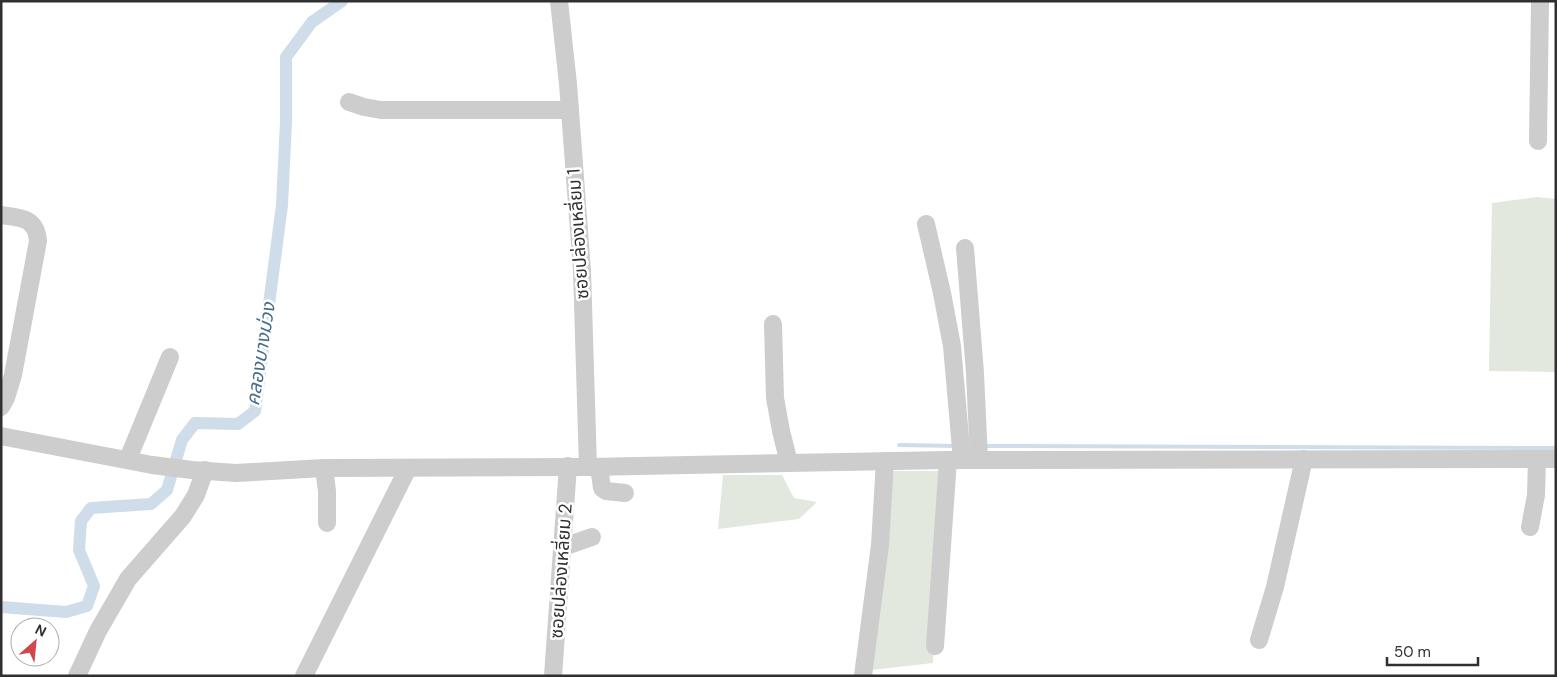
<svg xmlns="http://www.w3.org/2000/svg" width="1557" height="677" viewBox="0 0 1557 677" font-family="'DM Sans','Noto Sans Thai',sans-serif">
<style>
.green{fill:#e2e8dd}
.lines{fill:none;stroke-linecap:round;stroke-linejoin:round}
.stream{stroke:#cedde9;stroke-width:4}
.canal{stroke:#cedde9;stroke-width:12}
.minor{stroke:#cdcdcd;stroke-width:18}
.labels{text-anchor:middle;stroke-width:5;stroke-linejoin:round;paint-order:stroke}
.street-label{font-size:18px;fill:#303030;stroke:#fff}
.water-label{font-size:19px;font-style:italic;fill:#476d89;stroke:#fff}
</style>
<rect width="100%" height="100%" fill="#fff"/>
<!-- green -->
<g class="green">
<path d="M1537,197L1556,199V372L1489,371L1492,203Z"/>
<path d="M894,471H943L933,663L871,670L889,480Z"/>
<path d="M723,475H782L794,498L817,502L799,519L718,529Z"/>
</g>
<g class="lines">
<!-- stream -->
<g class="stream">
<path d="M899,445L957,446"/>
<path d="M984,446L1556,448"/>
</g>
<!-- canal -->
<path class="canal" d="M1,607L66,612L87,606L94,586L79,550L81,521L91,508L151,504L167,490L182,440L195,423L238,424L255,411L282,205L286,122V57L312,22L342,1"/>
<!-- minor -->
<g class="minor">
<path d="M559,1L568,84L582,271L588,467"/>
<path d="M349,102L364,107L381,110H570"/>
<path d="M1538,141L1540,1"/>
<path d="M1,215C21,218 36,217 38,241L13,375L6,398L1,407"/>
<path d="M926,224L942,293L952,346L962,460"/>
<path d="M965,248L975,373L979,460"/>
<path d="M773,324L775,398L781,431L789,463"/>
<path d="M1,436L152,465L192,470L236,473L324,468L588,467L948,460L1556,459"/>
<path d="M128,459L170,357"/>
<path d="M599,467L602,488L606,491L625,493"/>
<path d="M324,468L327,491V523"/>
<path d="M1530,527L1536,495L1537,459"/>
<path d="M563,547L592,537"/>
<path d="M1259,640L1275,587L1304,459"/>
<path d="M935,646L948,460"/>
<path d="M77,676L98,631L128,579L183,516L196,495L205,470"/>
<path d="M304,676L408,468"/>
<path d="M553,676L568,466"/>
<path d="M863,676L880,545L885,461"/>
</g>
</g>
<g class="labels">
<!-- street labels -->
<g class="street-label">
<text transform="translate(578 234) rotate(-94)" y="6">ซอยปล่องเหลี่ยม 1</text>
<text transform="translate(561 571) rotate(-86)" y="6">ซอยปล่องเหลี่ยม 2</text>
</g>
<!-- water labels -->
<g class="water-label">
<text transform="translate(260 354) rotate(-81)" y="7">คลองบางม่วง</text>
</g>
</g>
<!-- border -->
<rect width="1557" height="677" fill="none" stroke="#303030" stroke-width="5"/>
<!-- north arrow -->
<g transform="translate(35 642) rotate(27)"><circle r="24" fill="#ffffff" stroke="#acacac"/>
<path d="M0-4L9 19L0 12L-9 19Z" fill="#d2474c"/>
<text y="-8" font-size="14" font-weight="bold" text-anchor="middle" fill="#303030">N</text>
</g>
<!-- scale -->
<path d="M1387 657v8h91v-8" fill="none" stroke="#303030" stroke-width="2.5"/>
<text x="1394" y="657" font-size="15" fill="#303030" stroke="#ffffff" stroke-width="4" paint-order="stroke">50 m</text>
</svg>
